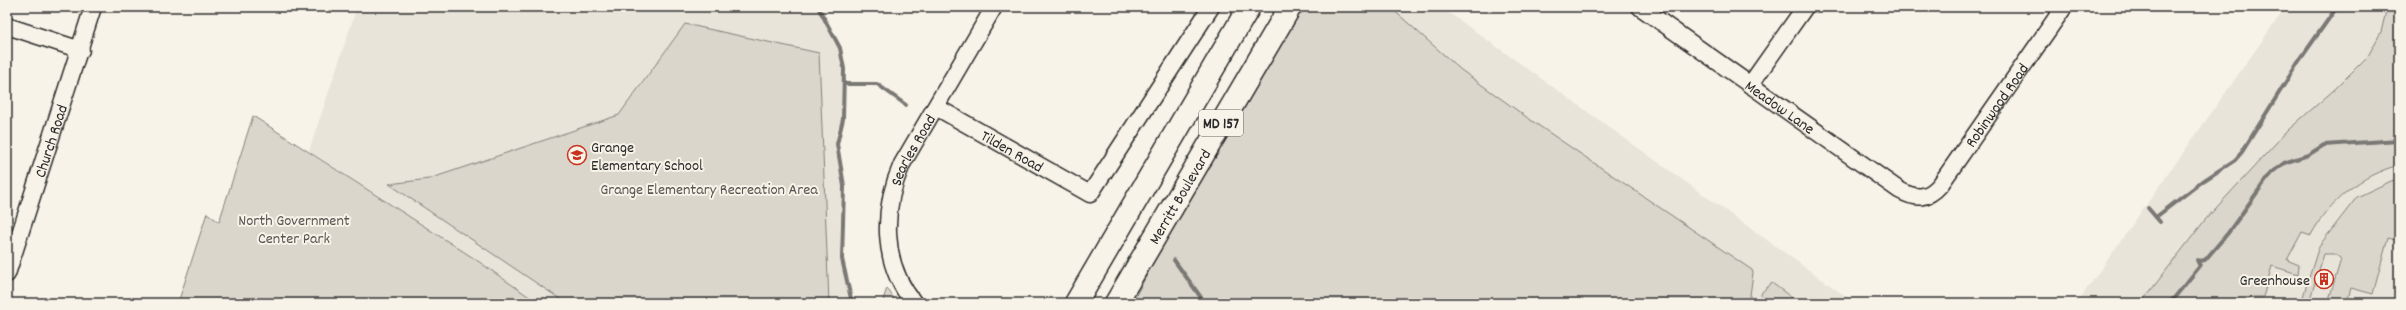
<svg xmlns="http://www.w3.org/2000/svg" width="2406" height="310" viewBox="0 0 2406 310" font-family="Dekko,sans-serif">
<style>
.built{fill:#e8e4da}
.green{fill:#dad6cc;stroke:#82807c}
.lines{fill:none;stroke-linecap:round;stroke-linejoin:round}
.stream{stroke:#7a7874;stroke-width:4}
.minor-casing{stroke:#2b2b2b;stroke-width:19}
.primary-casing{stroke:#2b2b2b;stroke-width:25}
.minor{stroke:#f7f3e8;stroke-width:16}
.primary{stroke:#f7f3e8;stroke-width:22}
.labels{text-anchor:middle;stroke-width:4;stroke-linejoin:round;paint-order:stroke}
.shield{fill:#f7f3e8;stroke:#686764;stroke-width:1}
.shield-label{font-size:15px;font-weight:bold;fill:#2b2b2b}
.street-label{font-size:16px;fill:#2b2b2b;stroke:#f7f3e8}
.poi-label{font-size:16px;fill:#2b2b2b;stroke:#f7f3e8;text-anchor:start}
.park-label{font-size:16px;fill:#575653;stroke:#f7f3e8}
</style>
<rect width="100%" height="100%" fill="#f7f3e8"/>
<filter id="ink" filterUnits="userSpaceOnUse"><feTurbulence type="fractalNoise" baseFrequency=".025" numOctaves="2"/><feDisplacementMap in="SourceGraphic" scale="8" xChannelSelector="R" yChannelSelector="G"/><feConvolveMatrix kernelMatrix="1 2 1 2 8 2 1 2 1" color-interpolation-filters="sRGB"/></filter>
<g filter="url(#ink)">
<!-- built -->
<g class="built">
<path d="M357,7H819L832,38L842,55L846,67L841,121L836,133V140L842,180L840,244L853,303H538L309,151Z"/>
<path d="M1311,7H1441L1855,303H1142Z"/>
<path d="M2286,7H2399V303H2077Z"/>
</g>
<!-- green -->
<g class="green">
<path d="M1301,7H1390L1461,70L1532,121L1752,270L1753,273L1749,303H1132L1177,218Z"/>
<path d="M2387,7H2399V165C2361,175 2330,200 2311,235L2302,232L2287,260L2299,265L2298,274L2272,266L2263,297H2252L2242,303H2141L2205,220L2287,131L2335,89L2368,56L2381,32Z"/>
<path d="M685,24L819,53L829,303H566L389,184L429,179L619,115Z"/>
<path d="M253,116L475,259L538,303H178L207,213L219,222Z"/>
<path d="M2399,179V241L2388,238L2373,294L2351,288L2347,303H2328L2341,259L2335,254H2324L2310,299L2319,303H2301L2319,246L2357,197L2391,181Z"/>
<path d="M1772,283L1799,303H1758L1762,292Z"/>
<path d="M887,288L897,303H882Z"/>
</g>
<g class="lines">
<!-- stream -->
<g class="stream">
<path d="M818,7L840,48L844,69L843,119L837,144L844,186L842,259L852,303"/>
<path d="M845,84H877L906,105"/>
<path d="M2148,208L2160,222"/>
<path d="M2156,217L2203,181L2235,160L2242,152L2299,61L2337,7"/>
<path d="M1174,260L1205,303"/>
<path d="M2198,261L2205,260L2228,233L2271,173L2284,163L2308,155L2324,145L2399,140"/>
<path d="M2170,303L2200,266L2197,260"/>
</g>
<defs>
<g id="minor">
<path id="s1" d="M1640,7L1899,190C1915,199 1927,200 1940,185L2064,7"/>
<path d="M7,26L81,50"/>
<path d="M1750,85L1805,7"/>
<path id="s2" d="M936,107L1090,194L1211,7"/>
<path id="s3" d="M7,274L93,7"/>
<path id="s4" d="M914,303C881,263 882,209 902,164L994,7"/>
</g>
<g id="primary">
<path d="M1076,303L1249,7"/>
<path id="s5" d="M1116,303L1290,7"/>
</g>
</defs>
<!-- minor casing -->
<use href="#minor" class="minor-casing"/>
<!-- primary casing -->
<use href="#primary" class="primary-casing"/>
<!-- minor -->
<use href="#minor" class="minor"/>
<!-- primary -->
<use href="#primary" class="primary"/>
</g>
</g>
<!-- icons -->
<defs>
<symbol id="school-ring" viewBox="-11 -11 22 22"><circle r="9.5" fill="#f7f3e8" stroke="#c8321e" stroke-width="1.5"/><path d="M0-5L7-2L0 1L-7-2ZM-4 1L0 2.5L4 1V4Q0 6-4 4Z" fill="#c8321e"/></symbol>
<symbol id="building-ring" viewBox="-11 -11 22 22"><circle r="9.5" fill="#f7f3e8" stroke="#c8321e" stroke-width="1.5"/><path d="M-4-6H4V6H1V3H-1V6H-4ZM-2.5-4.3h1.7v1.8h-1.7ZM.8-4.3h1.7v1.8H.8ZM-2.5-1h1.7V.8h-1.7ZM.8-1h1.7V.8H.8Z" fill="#c8321e"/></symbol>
</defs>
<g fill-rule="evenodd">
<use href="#school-ring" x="566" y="144" width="22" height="22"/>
<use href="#building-ring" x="2313" y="268" width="22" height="22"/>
</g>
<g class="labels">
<!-- shield labels -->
<rect class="shield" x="1199" y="110" width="44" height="26" rx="3"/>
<g class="shield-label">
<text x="1221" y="128">MD 157</text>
</g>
<!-- street labels -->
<g class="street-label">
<text dy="6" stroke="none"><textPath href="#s1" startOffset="461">Robinwood Road</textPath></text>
<text dy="6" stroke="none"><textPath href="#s1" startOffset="172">Meadow Lane</textPath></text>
<text dy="6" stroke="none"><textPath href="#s3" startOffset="140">Church Road</textPath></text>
<text dy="6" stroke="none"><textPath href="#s4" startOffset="164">Searles Road</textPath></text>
<text dy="6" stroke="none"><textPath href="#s2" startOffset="88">Tilden Road</textPath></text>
<text dy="6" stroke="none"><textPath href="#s5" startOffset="124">Merritt Boulevard</textPath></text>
</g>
<!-- poi labels -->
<g class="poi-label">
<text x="591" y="152">Grange<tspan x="591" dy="18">Elementary School</tspan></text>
<text x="2310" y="285" text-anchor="end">Greenhouse</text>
</g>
<!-- park labels -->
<g class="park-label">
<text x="709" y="194">Grange Elementary Recreation Area</text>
<text x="294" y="225">North Government<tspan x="294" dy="18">Center Park</tspan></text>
</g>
</g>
<!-- margin -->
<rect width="2406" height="310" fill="none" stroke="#f7f3e8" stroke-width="24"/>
<rect x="12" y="12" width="2382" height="286" fill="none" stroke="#2b2b2b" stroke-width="1.5" filter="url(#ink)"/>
</svg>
